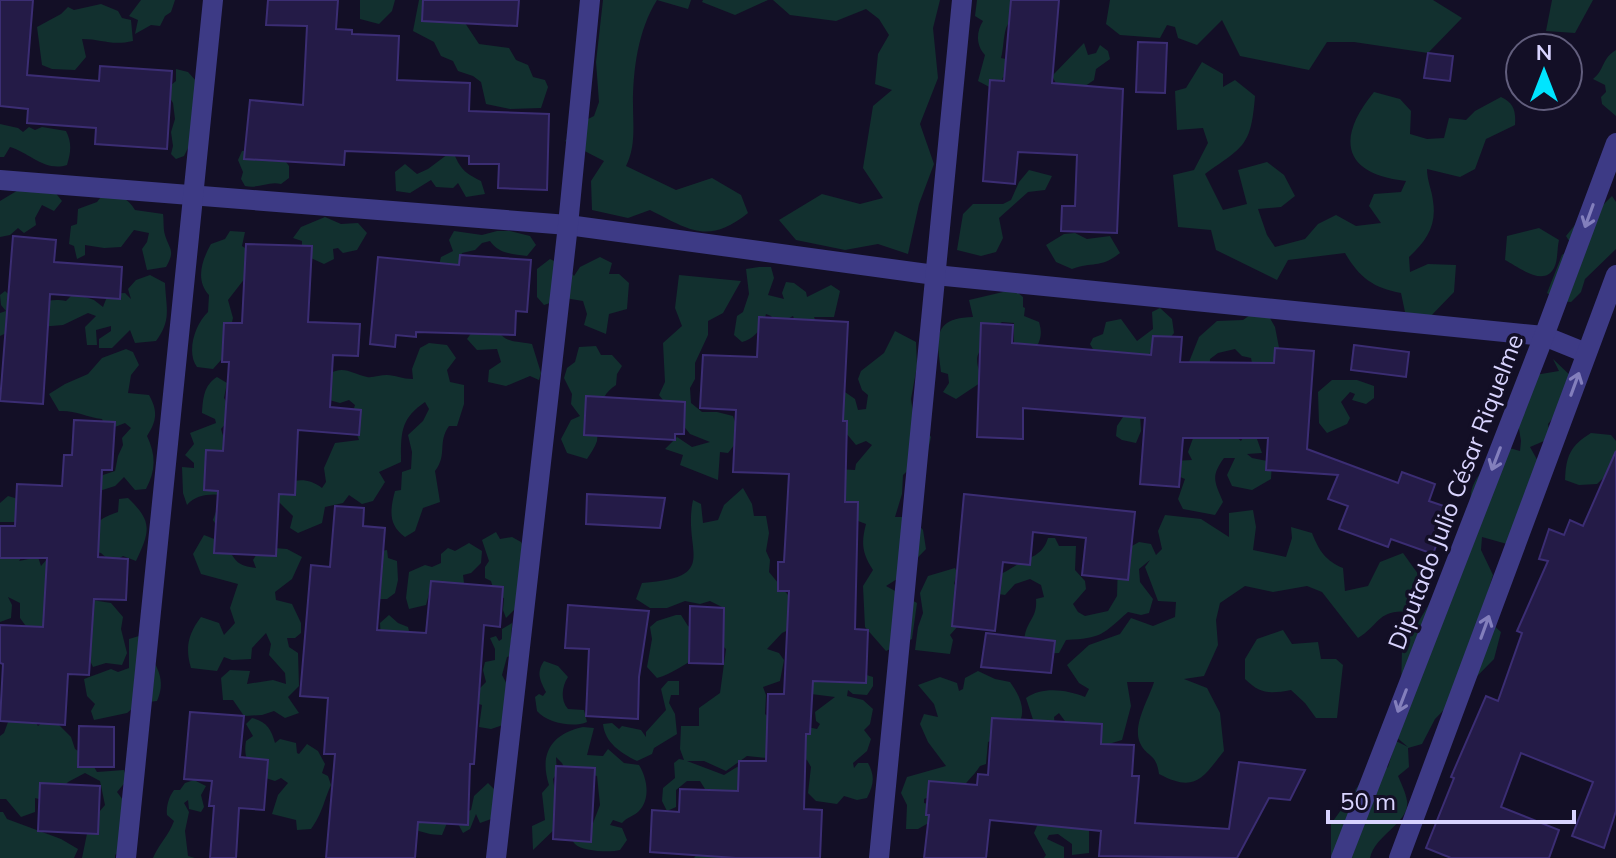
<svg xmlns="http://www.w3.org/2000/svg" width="1616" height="858" viewBox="0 0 1616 858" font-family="Mulish,sans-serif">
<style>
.green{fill:#12302f}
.building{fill:#241b47;stroke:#3b2d73;stroke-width:2}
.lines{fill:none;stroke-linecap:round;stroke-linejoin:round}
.minor{stroke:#3d3a85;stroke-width:20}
.tertiary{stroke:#3d3a85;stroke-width:20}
.oneway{stroke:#837fbc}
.labels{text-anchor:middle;stroke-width:7;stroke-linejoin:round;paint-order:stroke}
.street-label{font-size:24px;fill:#d9d4ff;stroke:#130f26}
</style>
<rect width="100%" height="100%" fill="#130f26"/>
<!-- green -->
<g class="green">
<path d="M141,0H175L171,12L165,16L160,26L151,25L135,34L138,20L129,16Z"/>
<path d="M360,0H395L392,11L379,24L360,19Z"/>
<path d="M419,0H462L461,17L479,44L509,48L516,60L528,65L533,77L545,80L548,87L541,108L510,109L486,104L481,82L473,76L458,71L453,61L441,56L434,42L413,31Z"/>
<path d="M603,0H691L688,9L657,0C638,30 633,70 633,104C633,126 636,146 626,166L676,190L712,178L741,195L748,213C708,245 690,230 650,210L628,218L592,210L591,181L604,161L565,141L584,121L594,116L599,102L596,62Z"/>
<path d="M703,0H768L735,15L702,2Z"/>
<path d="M773,0H940L933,28L938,78L920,124L934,164L919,204L908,254L878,244L845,250L796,240L779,220L822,194L860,204L883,198L863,168L873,106L892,90L875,84L878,54L889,35L879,19L866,9L836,21L790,15Z"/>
<path d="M977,0H1022C1019,11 1013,14 1008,24C1003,32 1004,48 1001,58L1015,61L1014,80L1003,77L999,92L978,81L985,55C976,46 976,32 983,21L975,16Z"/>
<path d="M1110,0H1433L1462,18L1428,53L1354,42H1327L1309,70L1240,56L1222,20L1197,45L1178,38L1175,27L1167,25L1160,38L1120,35L1106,24Z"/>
<path d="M1552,0H1593L1575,33L1546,31Z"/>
<path d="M101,4L118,11L122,18L131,20L133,41C111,46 102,39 82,39L86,57L75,70L52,69L42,65L37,27L61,14L68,7L74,10Z"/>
<path d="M1084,43L1088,55L1096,53L1100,45L1108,51L1110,59L1096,69L1094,80L1065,100L1052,76Z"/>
<path d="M1616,50V116L1602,104L1601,97L1606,92L1605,85L1593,79C1605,70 1601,59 1616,50Z"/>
<path d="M1202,62L1223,74V87L1235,80L1255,96C1251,147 1244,146 1205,174L1223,210L1247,204L1238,170L1267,162L1284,175L1295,196L1281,207L1258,209L1267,235L1275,247L1305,239L1318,224L1336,215L1356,226L1381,223L1369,206L1374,194L1401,192L1406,181C1342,174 1336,138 1374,92L1400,99L1411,111L1410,134L1427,139L1444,138L1449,118L1466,120L1475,111L1501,97C1514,103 1516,111 1515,125L1486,139L1475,169L1460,177L1427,169C1427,181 1432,190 1433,201C1437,226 1426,241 1409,257L1410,272L1428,264L1456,265L1454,292L1427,320L1405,312L1401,293C1373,288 1359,277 1345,253L1288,260L1277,280L1216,250L1211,230L1178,227L1173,175L1194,170L1208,143L1203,128L1177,130L1175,91L1186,88Z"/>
<path d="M176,69L188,72L197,82L192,148H188L184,156L176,159L171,154L173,146L171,132L175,119L173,103L165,90L176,81Z"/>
<path d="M0,124L18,128L23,132L29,127L35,130L42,127L66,131C72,143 71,152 67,165C45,172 30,153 10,147L4,157H0Z"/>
<path d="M242,151H278L289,166V178L281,184C268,181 259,189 245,186L241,179L243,172L238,160Z"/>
<path d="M448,154L455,156C461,170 467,174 481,181L485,194L466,197L458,183L453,188L436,187L431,180L410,193L396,191L395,172L405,164L417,174L428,169Z"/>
<path d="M1029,170L1052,176L1045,190L1028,192L999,218L1003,238L996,252L981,256L957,250L963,214L973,204H1003L1011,200L1019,182Z"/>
<path d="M20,189L54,191L62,201L54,211L42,205L35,218L36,225L24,233L18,228L10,235L0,237V201Z"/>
<path d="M104,193C117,193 128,198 135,210L163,214C164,220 163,229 165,235C169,249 176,250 166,267L147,270L142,249L147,242L149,233L134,230L121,247L104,248L85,245V255L77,259L74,246L69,244L71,226L77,224L78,209L97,202Z"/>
<path d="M1612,196L1616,202V249L1585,279L1581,292L1571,302L1559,301L1547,293L1562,255L1573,247L1566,236L1583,215L1596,212Z"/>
<path d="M325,217L341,224L358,223L367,233L357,250L343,253L338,248L333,249L334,259L324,264L302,254V241L293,238L301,227Z"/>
<path d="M1539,228L1559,240C1557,248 1558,261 1554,268C1544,288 1517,266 1505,260L1507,236Z"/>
<path d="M230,231L245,232L242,246L256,255V264L228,300L233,318L228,339L230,350L213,369L197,367C186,352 195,324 208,312L209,295C195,280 202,260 211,244L225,239Z"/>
<path d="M454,231L482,235L497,231H510L530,236L536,245L527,256C512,254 499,254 490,241L482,243L475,250L462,253L457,269H438L441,257L453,251L449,240Z"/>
<path d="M1075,233L1087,239L1110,236L1120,253C1100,269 1093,261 1072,269L1056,262L1046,245L1064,234Z"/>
<path d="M600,257L612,263L609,274H619L629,283L627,309L609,314L606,334L584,325L587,314L583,301L565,298L544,305L537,297V269L550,259L566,267L574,276L580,267Z"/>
<path d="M759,267H771L774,278L768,295L784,299L782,293L786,282L794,283L806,292L807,297L831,285L840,291L834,317H814L818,327L797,329L793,316L778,324L771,316L766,314C763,328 755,338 742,342L734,335L737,316L743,312L749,294L746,269Z"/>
<path d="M150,275L165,283C166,308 172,320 156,341L135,343L130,330L112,348H99V339L111,331V326L96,330L97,345H87L85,327L96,316L88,313L63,325L15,329L0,336V313L6,311L1,305L0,295L5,291C34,320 36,295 66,301L74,293L94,300L103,307L108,294L125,293L131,299L128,289L136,280Z"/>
<path d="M679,275L741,281L723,313L708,321V335L695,363V379L690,388L691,403L702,412H717L733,416L736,425L734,433L739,439L728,453L720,452L718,480L680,465L683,455L665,449L677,437L692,447L710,442L690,434L659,395L665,382L663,343L682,326L675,308Z"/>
<path d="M1003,292H1017L1023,297V307L1025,308L1024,316L1039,322C1043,335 1040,342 1033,353L1014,355V323L1002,322L990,330C986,356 968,346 983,381L956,399L943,392L949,383L948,374L941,372C937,340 931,318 973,317L969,300Z"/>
<path d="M1263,306L1275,327L1282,363L1254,373L1251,358L1242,356L1235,349L1218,353L1210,359C1210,385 1200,417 1186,439L1179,422L1181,382L1199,337L1217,321L1243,320Z"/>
<path d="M1160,308L1172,319L1174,333L1163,346L1150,352L1140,414L1141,431L1136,443L1122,440L1116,436L1117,426L1125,414L1136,363L1130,353L1097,356L1090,344L1093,338L1103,334L1106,322L1121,319L1137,341L1153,329L1152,312Z"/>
<path d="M479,322L492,323C506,344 509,340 532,344L541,373L539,380L530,376L506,386L488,382L489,370L501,362L497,349L477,350L467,339Z"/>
<path d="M895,331L916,342L917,366L911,399L913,412L931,437L928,451L903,475L902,494L895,517H912L923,530L926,549L897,579L886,586L917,603L912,639L886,651L865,627L863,586L873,570C862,553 861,543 866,524L845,516L838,469L855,470L856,464L872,445L866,441L856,445L836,421L842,390L855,399L858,410L866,409L868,395L862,390L858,379L861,371L884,353Z"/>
<path d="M429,343L447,345L456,358L447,370L450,382L464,385V404L457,426H449C437,443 448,454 435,471L440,502L423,508L415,531L405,537C388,525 390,510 395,491L401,490L402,472L411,469L412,452L408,435L423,421L429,409L425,402C400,419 401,433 401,462L379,472L385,482L373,501L362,504L349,495L343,503L325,507L322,523L298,533L290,528L293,516L277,500L279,486C294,479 308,477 322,488L326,482L324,468L335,443L359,440L351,418L355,405L349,400L340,403L329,400V374C344,365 352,374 367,377C373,378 380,375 387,375C395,375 402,379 413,379L412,369L420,348Z"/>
<path d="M596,346L601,355H612L622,366L617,374L616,385C594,400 600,419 597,441C595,447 591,453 587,459L567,453L561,439L571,420L580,416L571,404L572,394L564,378L567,368L575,362L579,347Z"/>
<path d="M126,349L133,352L139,365L131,375L128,393L149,395C158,411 157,421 147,436C156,455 156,470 146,489L135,490L124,477L115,486L93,493V483L103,475L115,471L118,456L123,445L122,438L131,428L125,423L107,430L102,419C86,417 75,410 59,411L49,394L65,384L88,374L102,358Z"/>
<path d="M1553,359L1574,379L1573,394L1548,424L1551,438L1530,447L1544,472L1507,544L1482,537L1481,550L1493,575L1481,614L1501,632L1494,659L1435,719L1422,744L1408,748L1409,767L1398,776C1401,783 1406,793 1407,801C1410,823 1375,834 1370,858H1331V824L1363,779L1388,767L1396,741L1408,747L1389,731L1401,690L1402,649L1475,528C1463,483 1476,477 1506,447L1520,451L1521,441L1514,398L1529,376L1559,371Z"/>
<path d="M217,377L227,383L224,398L234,414L221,429L224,439L235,446L230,460L217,464L211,484C225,486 245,479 256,486L260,501L256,511L239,516L233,524L216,525L213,520L218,506L233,512L240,505L236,498C219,493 198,492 187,505L183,493L182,467L194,468V463L185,455L194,444L190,433L216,423L215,419L202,413C203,398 204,385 217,377Z"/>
<path d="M1332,380H1357L1374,386V398L1366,404L1352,400L1355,394L1350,392L1341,402L1350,418L1347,424L1327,433L1319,423L1318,392Z"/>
<path d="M1196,430L1229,431L1241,441L1246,432L1263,437L1257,439L1262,453L1247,454L1252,458L1272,462L1271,479L1252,490L1232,486L1227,475L1235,458H1224C1210,477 1215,482 1223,502L1215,515L1183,509L1178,499L1185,479L1170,473L1174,461L1192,460L1188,452Z"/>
<path d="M1591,433L1611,435L1616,441V466L1597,484L1579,485L1565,480C1566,456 1570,446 1591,433Z"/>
<path d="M743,488L752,504L754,516H766L769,533L766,551L770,560L769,572L788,595L805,601L801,624L782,633L767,649L779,653L784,660L780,681L763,687L766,695L765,714L776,724L767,758L747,756L726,771L704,761H687L724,775L737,767L754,771L733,855L728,858H694L702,847L710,797L700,781H687L676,790V807L667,811L662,801L663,788L675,778L674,763L679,759L684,760L680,749L681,726H699V708L720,693L726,649L716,640L724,608L710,601L700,604L685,601L667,608H650L636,599L642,583C722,577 682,552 693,500L701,504L703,523L718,520L724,505Z"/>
<path d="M8,496L25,501V522H0V503Z"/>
<path d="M128,498C153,522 150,531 136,561L123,556L112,563L101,553L84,550C92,527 94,520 118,512L119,499Z"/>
<path d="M1253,510L1256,527L1253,550L1286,557L1292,538L1291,527L1312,533C1319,551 1326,561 1343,568L1345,591L1368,586L1380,562L1403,553L1426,585L1427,599L1410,612C1379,608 1380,624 1358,638L1322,592L1307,586L1273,592L1245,586L1220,603L1216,620L1218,645L1204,676L1184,679L1207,688L1220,713L1224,751C1202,779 1195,793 1159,774C1156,752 1147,758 1140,743C1132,725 1149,699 1154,682H1127L1131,706L1122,740L1092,749L1079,740L1059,713L1054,717L1056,737L1038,735L1026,698C1043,686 1067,690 1085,697L1089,689L1079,683L1067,665L1089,645L1120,634L1131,618L1153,626L1175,617L1176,602L1158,601L1145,567L1150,560L1139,569L1140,582L1153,599L1149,613L1141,615L1128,612C1102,635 1102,638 1066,640L1059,653L1035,654L1025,651C1021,621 1038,622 1036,599L1044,597L1041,585L1030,579L1015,584L1005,595L992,593V577C1003,574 1006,571 1015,566C1030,556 1042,557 1048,538H1055L1059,546H1076L1075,570L1085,581L1086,589L1073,604L1078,612L1085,616L1108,611L1117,596L1118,563L1123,551L1139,542L1151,544L1156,555L1162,549L1158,531L1165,515L1201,519L1229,537V513Z"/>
<path d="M496,532L500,539L512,537L521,542L524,548L515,609L506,618L503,610L504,598L495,595L491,581L485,578V567L489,561L482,540Z"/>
<path d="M204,535L227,544C234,561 238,566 256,568L253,560L261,547L287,549L302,557L292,579L275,592L276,600L292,604L301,623V633L295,638H287L289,647L298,653L299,686L288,697L299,713L285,718L274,711L262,715L244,716L233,700H223L221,678L230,670L250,671L247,684L273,680L286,684L285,673L269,655L271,644L266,633L252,648L251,659L232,660L224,657L217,671L191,668C185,648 188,634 201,617L219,623L224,635L235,623L230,608L238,584L201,574L193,554Z"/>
<path d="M469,543L482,551L481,563L471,573L463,575L464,583L458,592L430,590L426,605L409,609L406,598L409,572L425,565L432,567L441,563V554L448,548L455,551Z"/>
<path d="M55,550L92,600L111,603L123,617L121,629L127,653L122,665L106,663L93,667L83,646L31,633L20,618V603L8,597L12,605L11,618L0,622V555L24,554L19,561L38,557L41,566Z"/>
<path d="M387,550L388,558L397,561L398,580L395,593L387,599H371L377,552Z"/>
<path d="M955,568L957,572L954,584L967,593L965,618L950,635L953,640L950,654L915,650L918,627L923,613L920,593L928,576Z"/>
<path d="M389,615L398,623L408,627L413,647L381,639L380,623Z"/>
<path d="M676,615H681L688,626L700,633L697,659C682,664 673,674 657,678L647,667L652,639L650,627L657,621Z"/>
<path d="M512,623L510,656L507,657L502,675L510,690L503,725L491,729L479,727L482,705L470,701L471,688H480L486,682L483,670L485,662L495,660V649L490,638L496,636L499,641L502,639V629Z"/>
<path d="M1283,630L1292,644L1318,642L1321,659H1336L1343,665L1337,718H1316L1305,703L1291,690C1270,694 1260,694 1245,679V659L1257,639Z"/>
<path d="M139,636C151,660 169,675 157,701L139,703L127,713L94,720L91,711L95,704L87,696L84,679L111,669L118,672L129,668V639Z"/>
<path d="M544,661L558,666L568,677C562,686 560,700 568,709L584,710L587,722C573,728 547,723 537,711L535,697L539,694L543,696L546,692C540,680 536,673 544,661Z"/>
<path d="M978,671L995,679L1010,682C1032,712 1024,731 988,742L986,764L980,766C973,777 964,784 956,795L940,793L924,799V803L934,805L939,817L918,829H906L907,805L901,793L907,777L946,766L928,742L920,724L924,714L938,717L934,704L918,685L940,677L957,683L959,691L963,689L965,678Z"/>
<path d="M806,672L860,673L873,677V686L867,695L853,694L848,690L847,696L863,700L873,709L870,724L864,730L871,739L867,751L853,763L854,768L858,763H868C875,776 874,784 867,798L857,800L844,796L837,804L816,801L808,793L811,767L807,760L796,754L803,726L817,729L820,724L816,721L815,712L835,697L811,694Z"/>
<path d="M668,681H679V695H671L669,703L675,714L677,734L654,748L652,754L637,761C621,753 605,743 603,724L612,723L619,729L622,726L641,730L646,737V732L666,710L661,689Z"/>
<path d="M29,713L38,726L50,716L71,737L75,749L88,757L97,772L124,770L127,780L117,792L123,800L122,849L115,855V858H82L89,824L105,805L100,781L85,773L68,782L51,802L35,798V812L21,817L6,799H0V736L4,733L11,714Z"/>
<path d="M252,718C267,722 271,729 275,743L280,739L296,743L297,753L299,754L307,744L318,751L325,764L322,773L328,776L331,785C323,803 323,812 311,829L297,830L296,820L272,814L278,795L288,783L281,778L275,781C254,776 242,763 246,741L253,736L246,724Z"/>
<path d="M583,727L594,728L587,755L603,756L608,749L624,763L639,765C647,778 651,798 639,811C634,816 627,817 622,823L613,820L610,825L622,828L627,840L620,850C610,853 581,851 575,844C572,841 570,836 568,832L580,824L593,823L600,805L597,776L565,770L562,763L556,757L557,773L553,779L560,824L533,850L532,826L545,820L542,793L549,785C539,754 551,734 583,727Z"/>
<path d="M194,780L206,786L201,795L204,807L201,812L189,809L188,800L184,803L189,812L185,831L188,856L195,858H153C159,844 169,835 174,821L167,815C166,806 169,797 174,790H180L185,783Z"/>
<path d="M488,783L498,793L494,818L480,823L476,814L470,829L463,833L456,820L461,814L471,810L474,796Z"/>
<path d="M0,812H3L7,819L61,839L78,849L74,858H0Z"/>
<path d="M383,813L449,818L442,835C420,835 403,824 383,813Z"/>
<path d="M1039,821L1089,829V853L1072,855V844L1058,834L1049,835L1047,839L1064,847V858H1044L1046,855L1034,833Z"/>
</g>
<!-- building -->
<g class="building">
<path d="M0,0H33L27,75L99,81L100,66L172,71L167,149L95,144L96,128L27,123L28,109L0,106Z"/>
<path d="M268,0H338L336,29L352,30V34L399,36L397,80L470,83L469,111L549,114L547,190L498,188L499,164H469V156L345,151L344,165L244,159L250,100L303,105L307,26L266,25Z"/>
<path d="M423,0H519L517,26L422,21Z"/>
<path d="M1011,0H1059L1052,83L1123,89L1117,233L1061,231L1062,206H1075L1077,155L1018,152L1015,184L983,181L990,80L1004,81Z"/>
<path d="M1138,42L1167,43L1165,93L1136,92Z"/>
<path d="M1428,53L1453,56L1450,81L1424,78Z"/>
<path d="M13,236L56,240L54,262L122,267L120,299L50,294L43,404L0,401Z"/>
<path d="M246,244L312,246L308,322L360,324L358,356L333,355L330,407L361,410L359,435L298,430L295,495L279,494L276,556L214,553L218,491L204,490L206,450L223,451L229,362H222L224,323H242Z"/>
<path d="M460,255L531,260L527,312L516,311L515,335L416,332V337L396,335L395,347L370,344L378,257L459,265Z"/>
<path d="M759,317L848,322L843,421H847L845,502H858L855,629L868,630L866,683L813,681L810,734H806L804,809L822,810L820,858H736L650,852L652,810L679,812L680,789L738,791L739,761H766L768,694H784L789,591H778V562H784L789,474L733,472L736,410L700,408L703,355L757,357Z"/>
<path d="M981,323L1013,325L1012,343L1151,355L1153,336L1182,337L1180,362L1274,363L1275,348L1314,351L1307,449L1398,483L1402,472L1435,484L1429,501L1450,508L1433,554L1391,539L1388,547L1339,529L1348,506L1328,499L1338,475L1266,470L1268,438H1183L1179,487L1140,484L1145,418L1023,408V439L977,437Z"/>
<path d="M1354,345L1409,352L1406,377L1351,370Z"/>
<path d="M586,396L685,402L684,434H675V440L584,435Z"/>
<path d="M74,420L115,422L112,470H102L98,557L128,559L126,600L94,599L89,675L68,674L65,725L0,721L3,664L0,663V625L43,627L47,558H0V526H15L17,484L62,486L64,455H72Z"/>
<path d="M1616,451V811L1604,848L1572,836L1593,782L1521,753L1501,807L1559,830L1549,858H1451L1426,848L1454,778L1451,777L1486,696L1498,701L1522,633L1517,631L1548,561L1539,559L1549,529L1564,535L1570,520L1583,526Z"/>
<path d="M587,494L665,498L660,528L586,524Z"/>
<path d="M964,494L1135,512L1128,580L1082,575L1086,538L1033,532L1030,565L1003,562L995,631L952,626Z"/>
<path d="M335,506L364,508L363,526L385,528L377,630L426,633L431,581L503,587L500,627L484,625L474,764H470L468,825L418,822L415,858H326L335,754H324L328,698L300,696L311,565L330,567Z"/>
<path d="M568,605L649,611L639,677L638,719L586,716L589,649L565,648Z"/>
<path d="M690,606L724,608L723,664L689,663Z"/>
<path d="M986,633L1055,641L1051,673L981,667Z"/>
<path d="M190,712L244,716L240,757L268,760L264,810L239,808L236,858H210L214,806H209L212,781L184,779Z"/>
<path d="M992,718L1102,724L1101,744L1134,745L1132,776H1139L1135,823L1229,829L1239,762L1305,770L1290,800L1269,798L1237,858L1099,856L1101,831L990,820L986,858H924L929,815H926L929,781L977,785L978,774L988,775Z"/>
<path d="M79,726L114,727V767H78Z"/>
<path d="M556,766L595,768L591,842L553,839Z"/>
<path d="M40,783L100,786L98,834L38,831Z"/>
</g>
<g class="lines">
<!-- minor -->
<g class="minor">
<path d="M0,180L568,225L935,275L1544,336L1586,353"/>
<path d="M126,858L213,0"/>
<path d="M496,858L568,225L590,0"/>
<path d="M879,858L962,0"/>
</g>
<!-- tertiary -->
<g class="tertiary">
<path d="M1341,858L1544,336L1616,143"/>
<path d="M1399,858L1616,275"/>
</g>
</g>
<!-- one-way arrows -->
<defs><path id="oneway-shaft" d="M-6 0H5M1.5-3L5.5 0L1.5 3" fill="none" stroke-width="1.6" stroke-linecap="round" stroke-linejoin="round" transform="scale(2)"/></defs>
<g class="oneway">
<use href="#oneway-shaft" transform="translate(1589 216) rotate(110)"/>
<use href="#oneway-shaft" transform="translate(1575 384) rotate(-70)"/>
<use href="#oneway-shaft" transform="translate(1496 459) rotate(111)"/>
<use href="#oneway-shaft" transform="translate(1485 627) rotate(-70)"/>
<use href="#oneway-shaft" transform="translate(1402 701) rotate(111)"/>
</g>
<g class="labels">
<!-- street labels -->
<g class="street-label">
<text transform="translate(1456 492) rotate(-69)" y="8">Diputado Julio César Riquelme</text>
</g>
</g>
<!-- north arrow -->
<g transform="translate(1544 72)"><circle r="38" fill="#130f26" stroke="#625e7d" stroke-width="2"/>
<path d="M0-6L14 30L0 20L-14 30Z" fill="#00e5ff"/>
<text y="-12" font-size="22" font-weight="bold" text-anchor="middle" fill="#d9d4ff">N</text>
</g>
<!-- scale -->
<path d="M1328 810v12h246v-12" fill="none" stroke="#d9d4ff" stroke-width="4"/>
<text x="1340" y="810" font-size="24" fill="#d9d4ff" stroke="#130f26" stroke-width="6" paint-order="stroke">50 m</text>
</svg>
